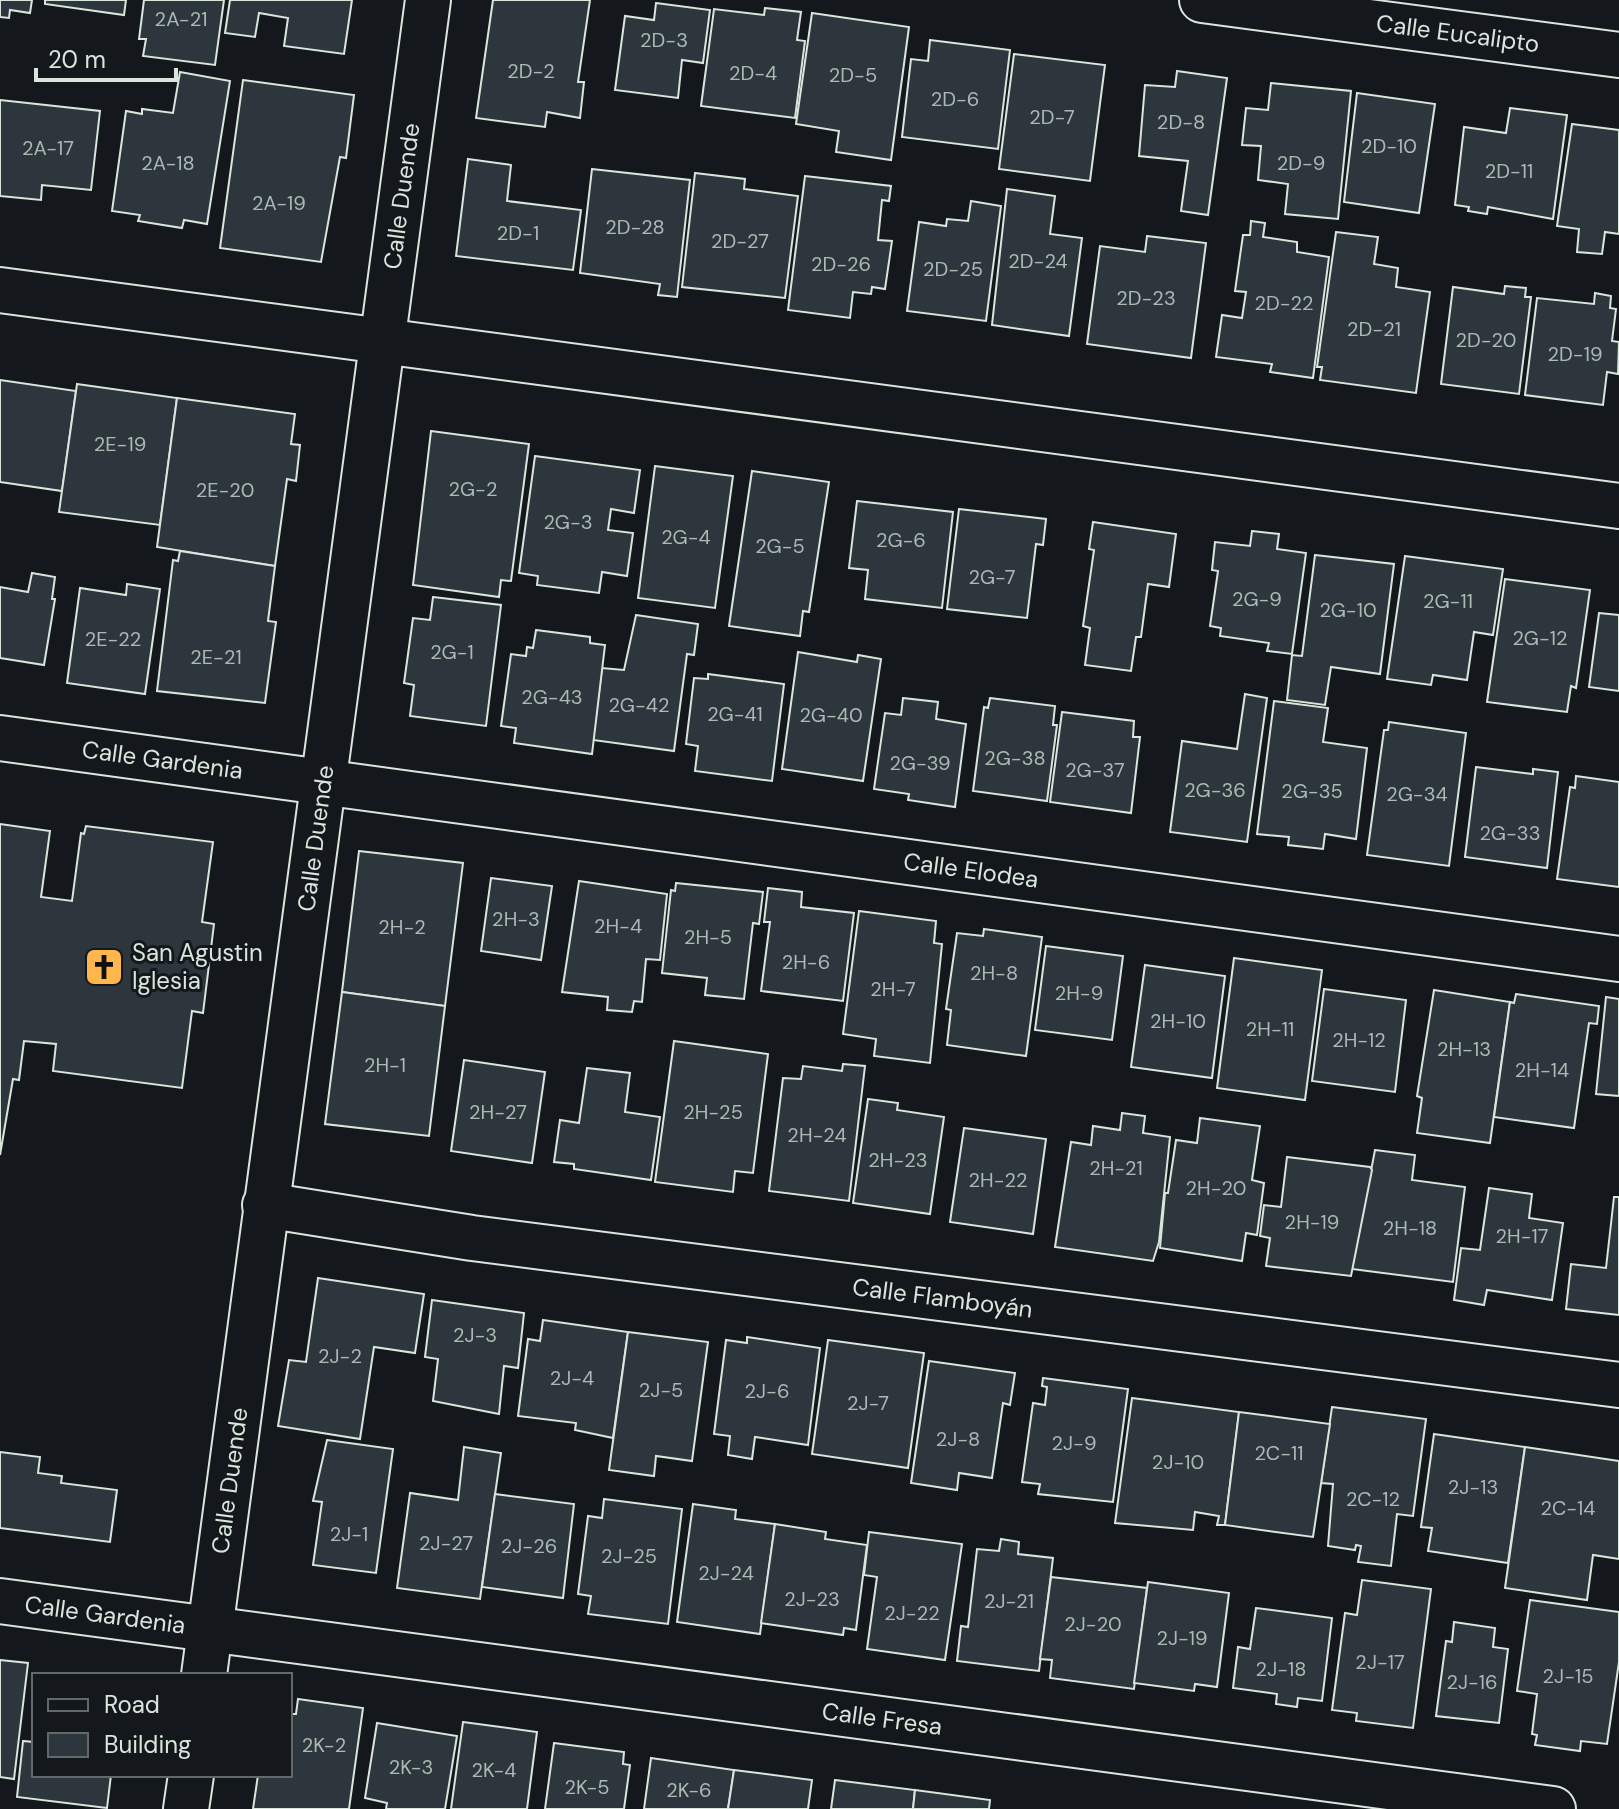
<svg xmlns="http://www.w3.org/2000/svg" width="1619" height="1809" viewBox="0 0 1619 1809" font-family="'DM Sans',sans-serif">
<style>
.building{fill:#2c363c;stroke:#d8e6dc;stroke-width:2}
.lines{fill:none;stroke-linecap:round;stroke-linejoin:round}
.minor-casing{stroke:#d8e6dc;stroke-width:48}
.minor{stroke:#14181c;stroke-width:44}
.labels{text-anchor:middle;stroke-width:6;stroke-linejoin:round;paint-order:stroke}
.number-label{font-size:20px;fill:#adbab4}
.street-label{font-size:24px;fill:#d8e6dc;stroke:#14181c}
.poi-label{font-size:24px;fill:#d8e6dc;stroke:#14181c;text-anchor:start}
</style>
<rect width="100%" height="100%" fill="#14181c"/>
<!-- building -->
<g class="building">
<path d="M0,0H32L30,13L10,10L9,18L0,17Z"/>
<path d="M45,0H126L124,15L45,4Z"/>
<path d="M144,0H224L215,65L143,56L146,39H139Z"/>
<path d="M230,0H352L344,54L284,46L288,18L259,13L255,37L225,33Z"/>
<path d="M493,0H590L578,82H584L580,118L547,112L545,127L476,118Z"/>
<path d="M656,3L710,10L703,63L682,60L678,98L615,90L625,16L654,20Z"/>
<path d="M765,8L801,12L797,40L805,41L795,118L701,106L714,9L764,15Z"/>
<path d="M812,13L909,27L891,160L836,152L839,131L796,124Z"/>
<path d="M930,40L1010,50L998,149L902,137L911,59L928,61Z"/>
<path d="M1014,54L1105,65L1090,181L999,169Z"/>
<path d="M1177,71L1227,78L1208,215L1181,211L1188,161L1139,156L1145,85L1175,87Z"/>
<path d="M180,72L230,81L207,224L184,220L182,228L138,221L140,215L112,211L126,111L142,114V109L173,113Z"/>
<path d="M243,80L354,95L346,158L340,157L321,262L220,248Z"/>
<path d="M1271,83L1351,91L1338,219L1285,214L1288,184L1258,180L1261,146L1242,145L1246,108L1268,110Z"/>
<path d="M1357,93L1435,104L1419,213L1344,202Z"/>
<path d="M0,100L100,111L91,190L42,185L41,200L0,196Z"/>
<path d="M1510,108L1567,115L1553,219L1488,207L1487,214L1468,211L1469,207L1455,205L1464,127L1506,133Z"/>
<path d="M1572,124L1619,130V234L1605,232L1602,254L1577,252L1579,229L1557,226Z"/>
<path d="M468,159L511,165L507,201L581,210L573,270L456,256Z"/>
<path d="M592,169L690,180L677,297L658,295L660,284L580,273Z"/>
<path d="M695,173L745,179L744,189L798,196L785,298L682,287Z"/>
<path d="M805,176L891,186L889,201L882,200L878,240L892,241L885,289L872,287L871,294L853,292L850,318L788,310Z"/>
<path d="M1007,189L1055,196L1050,234L1082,238L1069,336L992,325Z"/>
<path d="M971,201L1001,206L986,321L907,311L919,222L946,226L947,219L968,221Z"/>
<path d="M1251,221L1265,223L1263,237L1297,242V252L1329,257L1313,378L1270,372L1272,364L1216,357L1222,315L1242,318L1246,292L1235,291L1243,235H1250Z"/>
<path d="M1336,232L1378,237L1374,264L1398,268L1396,287L1430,292L1416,393L1320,380L1322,367H1317Z"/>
<path d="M1147,236L1206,243L1191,358L1087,344L1100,246L1145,252Z"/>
<path d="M1505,286L1526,288L1525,297H1531L1519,394L1441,384L1453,287L1504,294Z"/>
<path d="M1595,293L1611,296L1610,308L1616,309L1612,341L1619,342L1618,374L1607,372L1603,405L1525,395L1537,298L1594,304Z"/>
<path d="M0,380L76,391L62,491L0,482Z"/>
<path d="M77,384L177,398L160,525L59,512Z"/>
<path d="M177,398L295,414L291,444L300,445L296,481L287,479L275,566L157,547Z"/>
<path d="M431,431L529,444L511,581L501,580L499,597L413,585Z"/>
<path d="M535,456L640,470L634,513L611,509L608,530L633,533L627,576L602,572L599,593L537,585L538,576L519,573Z"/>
<path d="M655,466L733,476L715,608L638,598Z"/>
<path d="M752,471L829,482L809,612L803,611L800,636L729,626Z"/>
<path d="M857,501L953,512L942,608L865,599L868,570L849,568Z"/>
<path d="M959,509L1046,519L1043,545L1036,544L1027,618L947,609Z"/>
<path d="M1093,522L1176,534L1169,587L1148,584L1141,637H1136L1131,671L1085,665L1090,628L1083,626L1094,550L1089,549Z"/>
<path d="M1252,531L1279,534L1277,549L1306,553L1292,654L1267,651L1269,643L1220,636L1221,628L1210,626L1218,571L1212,570L1215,542L1250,546Z"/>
<path d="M180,551L275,566L268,621L276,622L265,703L157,691L173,560L178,561Z"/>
<path d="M1315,555L1394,564L1380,674L1331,667L1325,705L1287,700L1292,655L1302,656Z"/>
<path d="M1405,556L1503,569L1493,635L1474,632L1467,680L1433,675L1431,685L1387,679Z"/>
<path d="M32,573L55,577L52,599H55L44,665L0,658V587L28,592Z"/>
<path d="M1505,579L1590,590L1576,688L1571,686L1567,712L1487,702Z"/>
<path d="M127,584L160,589L145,694L67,683L80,588L126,595Z"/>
<path d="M433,597L501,605L486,726L410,716L414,685L404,683L413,618L430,620Z"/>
<path d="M1599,613L1619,615V691L1589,687Z"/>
<path d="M636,615L698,624L694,655L687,654L674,751L593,740L602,668L624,670Z"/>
<path d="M536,630L590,637V643L605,645L592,754L514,743L516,728L501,726L511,654L526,656L527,647L533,648Z"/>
<path d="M798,652L857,662L858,655L881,659L863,781L782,769Z"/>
<path d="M708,674L784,684L772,781L695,771L698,746L686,744L694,678L708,679Z"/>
<path d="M1245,694L1267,698L1247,842L1170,832L1182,741L1237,749Z"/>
<path d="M903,698L938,702L936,719L966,724L955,807L908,800L909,794L874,789L885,713L901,715Z"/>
<path d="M990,698L1055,706L1053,725H1057L1047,801L973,791L984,707L988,708Z"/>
<path d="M1274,701L1328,708L1323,742L1367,748L1356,839L1325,834L1323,849L1288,845L1289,837L1257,834Z"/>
<path d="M1062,712L1134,721L1133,737H1140L1131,813L1050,802Z"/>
<path d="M1389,722L1466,733L1449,866L1367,855L1384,730H1388Z"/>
<path d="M1476,767L1533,774V769L1558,772L1547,868L1465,857Z"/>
<path d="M1576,776L1619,782V887L1557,879L1570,787L1575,788Z"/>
<path d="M0,824L50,831L41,897L72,901L81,833L84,834L86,826L213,842L202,922L214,924L203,1013L192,1011L182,1088L53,1071L56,1044L24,1041L19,1080L13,1079L0,1155Z"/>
<path d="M359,851L463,863L445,1006L342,992Z"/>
<path d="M491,878L552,886L541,960L481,951Z"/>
<path d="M579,881L667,894L660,960L646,959L642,1002L634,1001L632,1012L607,1010L608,997L562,992Z"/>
<path d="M676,883L763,892L759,924L753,923L744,999L705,995L707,978L662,973L671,890L675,891Z"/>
<path d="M768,888L802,892L801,907L854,913L843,1001L761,991L770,922H764Z"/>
<path d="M859,911L936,921L934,943L942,944L930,1063L874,1056L876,1039L843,1034Z"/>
<path d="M984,929L1042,937L1026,1056L947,1045L951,1010L946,1009L957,933L983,936Z"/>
<path d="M1046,946L1123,956L1112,1040L1035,1030Z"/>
<path d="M1234,958L1322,970L1305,1100L1217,1088Z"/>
<path d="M1145,965L1225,976L1212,1078L1131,1067Z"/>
<path d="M1324,989L1406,1000L1395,1092L1312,1081Z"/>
<path d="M1434,990L1510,1002L1490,1143L1417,1133L1422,1098L1417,1096Z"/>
<path d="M342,992L445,1006L429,1136L325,1124Z"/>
<path d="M1516,994L1599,1006L1597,1024L1589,1023L1574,1128L1494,1117L1510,1002L1514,1003Z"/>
<path d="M1606,997L1619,999V1096L1596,1094Z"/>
<path d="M674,1041L768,1054L753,1173L735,1171L733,1192L655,1182Z"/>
<path d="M464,1060L545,1072L532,1163L451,1151Z"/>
<path d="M843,1064L865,1066L849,1201L769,1191L783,1078L801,1079L803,1066L842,1071Z"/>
<path d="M587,1068L630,1073L625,1112L660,1117L651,1180L574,1169V1164L554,1162L560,1120L579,1123Z"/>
<path d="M868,1099L898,1103L897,1110L944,1117L930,1214L853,1203Z"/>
<path d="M1122,1113L1145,1116L1143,1133L1170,1137L1159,1242L1153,1261L1055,1247L1071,1142L1091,1145L1093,1126L1120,1130Z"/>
<path d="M1200,1118L1260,1126L1252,1180L1264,1183L1257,1235L1246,1233L1242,1261L1160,1248L1165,1193H1168L1176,1140L1197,1143Z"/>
<path d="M964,1128L1046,1139L1033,1234L950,1222Z"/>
<path d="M1375,1150L1415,1155L1412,1180L1465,1187L1453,1282L1352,1269Z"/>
<path d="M1287,1157L1370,1167L1372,1170L1351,1276L1266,1266L1270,1238L1260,1236L1264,1205L1281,1207Z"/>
<path d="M1489,1188L1532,1194L1529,1218L1563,1223L1552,1300L1487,1290L1484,1305L1454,1300L1461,1248L1480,1250Z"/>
<path d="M1614,1197H1619V1315L1566,1309L1571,1264L1606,1268Z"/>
<path d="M318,1278L424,1294L415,1353L374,1347L360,1439L278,1426L289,1360L306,1362Z"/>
<path d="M432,1300L524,1313L518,1368L504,1366L499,1414L433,1401L438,1359L425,1357Z"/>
<path d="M543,1320L628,1332L613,1438L575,1430L576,1423L518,1416L528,1339L540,1341Z"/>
<path d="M628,1332L708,1342L692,1461L656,1456L654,1476L609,1470Z"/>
<path d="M747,1337L820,1348L808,1445L755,1437L752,1459L728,1455L730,1436L714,1434L726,1340L747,1343Z"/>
<path d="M828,1340L924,1353L908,1468L812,1454Z"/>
<path d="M929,1361L1015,1373L1010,1405L1003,1403L992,1478L959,1473L957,1490L911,1483Z"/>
<path d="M1043,1378L1128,1389L1113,1502L1038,1494L1040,1484L1022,1482L1033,1403L1045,1405L1047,1387L1042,1386Z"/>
<path d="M1132,1398L1239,1412L1225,1525H1217L1219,1516L1195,1512L1193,1530L1115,1523Z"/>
<path d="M1332,1407L1426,1419L1413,1516L1397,1514L1391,1566L1358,1562L1361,1546L1356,1545L1355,1550L1328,1546L1333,1484L1321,1483Z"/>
<path d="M1239,1412L1330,1424L1313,1537L1225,1525Z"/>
<path d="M1434,1434L1525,1447L1508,1563L1428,1551L1432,1528L1421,1527Z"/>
<path d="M327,1440L393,1449L376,1573L313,1565L322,1502L313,1501Z"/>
<path d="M464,1447L501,1453L480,1599L397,1588L410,1493L458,1500Z"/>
<path d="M1525,1447L1619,1461V1559L1593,1555L1587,1600L1505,1588Z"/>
<path d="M0,1452L40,1457L38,1473L62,1476L61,1483L117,1490L110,1542L0,1528Z"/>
<path d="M495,1494L574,1504L563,1598L482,1587Z"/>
<path d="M604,1499L682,1509L668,1624L588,1614L591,1596L578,1594L588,1516L602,1518Z"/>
<path d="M693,1504L736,1510L735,1519L775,1524L760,1634L677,1622Z"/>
<path d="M775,1524L826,1532L825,1539L867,1545L856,1630L844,1628L843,1635L761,1623Z"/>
<path d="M869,1532L962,1544L945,1660L867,1649L877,1577L864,1575Z"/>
<path d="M1001,1539L1019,1542L1018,1554L1053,1558L1039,1671L957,1661L961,1626L968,1627L977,1549L999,1551Z"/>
<path d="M1051,1577L1147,1588L1134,1689L1050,1678L1052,1660L1040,1659Z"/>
<path d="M1362,1580L1431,1589L1413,1728L1356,1721L1357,1713L1332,1710L1345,1613L1357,1615Z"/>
<path d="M1148,1582L1229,1593L1217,1687L1195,1684L1194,1691L1134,1683Z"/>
<path d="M1530,1600L1619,1612V1662L1607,1744L1581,1741L1580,1751L1535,1745L1537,1735L1532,1734L1537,1694L1517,1691Z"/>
<path d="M1256,1608L1332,1618L1322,1701L1298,1698L1297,1707L1276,1704L1277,1694L1233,1688L1238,1647L1250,1649Z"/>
<path d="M1454,1622L1495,1628L1493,1647L1508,1649L1499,1723L1436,1716L1446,1641L1452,1642Z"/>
<path d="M0,1660L28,1663L14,1779L0,1777Z"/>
<path d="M298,1699L363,1708L349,1809H253L258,1775H290V1714H296Z"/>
<path d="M463,1722L537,1732L527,1809H451Z"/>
<path d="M377,1723L457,1736L445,1809H386L387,1803L365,1798Z"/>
<path d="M23,1741L34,1742V1775H111L107,1808L17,1797Z"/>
<path d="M554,1743L624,1752L623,1764L630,1765L624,1809H545Z"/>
<path d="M651,1758L734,1770L728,1809H644Z"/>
<path d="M734,1770L812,1780L808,1809H728Z"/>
<path d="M835,1780L915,1790L913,1809H831Z"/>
<path d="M915,1790L990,1800L989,1809H913Z"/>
</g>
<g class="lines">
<defs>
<g id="minor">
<path id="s1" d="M1202,0L1619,55"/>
<path d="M0,290L1619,506"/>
<path id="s2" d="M0,738L1619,959"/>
<path id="s3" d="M265,1205L472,1238L1619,1385"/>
<path id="s4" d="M0,1601L1553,1809"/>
<path id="s5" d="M204,1675L428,0"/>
<path d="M186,1809L191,1775"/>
</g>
</defs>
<!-- minor casing -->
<use href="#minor" class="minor-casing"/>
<!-- minor -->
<use href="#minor" class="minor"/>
</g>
<!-- icons -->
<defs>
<symbol id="church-square" viewBox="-11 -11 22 22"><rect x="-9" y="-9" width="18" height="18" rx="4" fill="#ffb74d" stroke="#14181c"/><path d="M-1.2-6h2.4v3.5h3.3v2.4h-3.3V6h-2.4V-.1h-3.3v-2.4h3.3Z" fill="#111"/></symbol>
</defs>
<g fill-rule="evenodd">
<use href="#church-square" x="82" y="945" width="44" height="44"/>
</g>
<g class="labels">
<!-- number labels -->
<g class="number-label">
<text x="181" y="26">2A-21</text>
<text x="664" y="47">2D-3</text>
<text x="531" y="78">2D-2</text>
<text x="753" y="80">2D-4</text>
<text x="853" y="82">2D-5</text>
<text x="955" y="106">2D-6</text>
<text x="1052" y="124">2D-7</text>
<text x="1181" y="129">2D-8</text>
<text x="1389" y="153">2D-10</text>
<text x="48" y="155">2A-17</text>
<text x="168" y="170">2A-18</text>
<text x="1301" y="170">2D-9</text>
<text x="1509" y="178">2D-11</text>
<text x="279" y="210">2A-19</text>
<text x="635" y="234">2D-28</text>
<text x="518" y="240">2D-1</text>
<text x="740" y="248">2D-27</text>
<text x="1038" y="268">2D-24</text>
<text x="841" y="271">2D-26</text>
<text x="953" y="276">2D-25</text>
<text x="1146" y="305">2D-23</text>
<text x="1284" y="310">2D-22</text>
<text x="1374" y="336">2D-21</text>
<text x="1486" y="347">2D-20</text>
<text x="1575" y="361">2D-19</text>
<text x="120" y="451">2E-19</text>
<text x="473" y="496">2G-2</text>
<text x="225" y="497">2E-20</text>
<text x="568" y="529">2G-3</text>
<text x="686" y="544">2G-4</text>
<text x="901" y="547">2G-6</text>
<text x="780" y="553">2G-5</text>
<text x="992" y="584">2G-7</text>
<text x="1257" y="606">2G-9</text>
<text x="1448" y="608">2G-11</text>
<text x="1348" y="617">2G-10</text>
<text x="1540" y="645">2G-12</text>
<text x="113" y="646">2E-22</text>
<text x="452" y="659">2G-1</text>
<text x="216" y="664">2E-21</text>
<text x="552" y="704">2G-43</text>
<text x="639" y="712">2G-42</text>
<text x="735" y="721">2G-41</text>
<text x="831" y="722">2G-40</text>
<text x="1015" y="765">2G-38</text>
<text x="920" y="770">2G-39</text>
<text x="1095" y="777">2G-37</text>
<text x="1215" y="797">2G-36</text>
<text x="1312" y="798">2G-35</text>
<text x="1417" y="801">2G-34</text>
<text x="1510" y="840">2G-33</text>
<text x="516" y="926">2H-3</text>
<text x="618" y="933">2H-4</text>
<text x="402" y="934">2H-2</text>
<text x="708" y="944">2H-5</text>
<text x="806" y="969">2H-6</text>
<text x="994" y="980">2H-8</text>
<text x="893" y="996">2H-7</text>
<text x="1079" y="1000">2H-9</text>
<text x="1178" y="1028">2H-10</text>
<text x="1270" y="1036">2H-11</text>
<text x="1359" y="1047">2H-12</text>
<text x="1464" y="1056">2H-13</text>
<text x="385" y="1072">2H-1</text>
<text x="1542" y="1077">2H-14</text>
<text x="498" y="1119">2H-27</text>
<text x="713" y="1119">2H-25</text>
<text x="817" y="1142">2H-24</text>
<text x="898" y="1167">2H-23</text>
<text x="1116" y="1175">2H-21</text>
<text x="998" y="1187">2H-22</text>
<text x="1216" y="1195">2H-20</text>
<text x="1312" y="1229">2H-19</text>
<text x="1410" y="1235">2H-18</text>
<text x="1522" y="1243">2H-17</text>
<text x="475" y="1342">2J-3</text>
<text x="340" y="1363">2J-2</text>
<text x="572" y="1385">2J-4</text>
<text x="661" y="1397">2J-5</text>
<text x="767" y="1398">2J-6</text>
<text x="868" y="1410">2J-7</text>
<text x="958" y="1446">2J-8</text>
<text x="1074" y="1450">2J-9</text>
<text x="1279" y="1460">2C-11</text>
<text x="1178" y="1469">2J-10</text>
<text x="1473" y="1494">2J-13</text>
<text x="1373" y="1506">2C-12</text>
<text x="1568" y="1515">2C-14</text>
<text x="349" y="1541">2J-1</text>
<text x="446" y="1550">2J-27</text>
<text x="529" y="1553">2J-26</text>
<text x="629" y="1563">2J-25</text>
<text x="726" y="1580">2J-24</text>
<text x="812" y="1606">2J-23</text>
<text x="1009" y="1608">2J-21</text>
<text x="912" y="1620">2J-22</text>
<text x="1093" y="1631">2J-20</text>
<text x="1182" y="1645">2J-19</text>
<text x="1380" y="1669">2J-17</text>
<text x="1281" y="1676">2J-18</text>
<text x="1568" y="1683">2J-15</text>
<text x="1472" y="1689">2J-16</text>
<text x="324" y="1752">2K-2</text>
<text x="411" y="1774">2K-3</text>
<text x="494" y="1777">2K-4</text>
<text x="587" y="1794">2K-5</text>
<text x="689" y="1797">2K-6</text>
</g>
<!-- street labels -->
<g class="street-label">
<text dy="8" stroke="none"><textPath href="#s1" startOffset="258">Calle Eucalipto</textPath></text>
<text dy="8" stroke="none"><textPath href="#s5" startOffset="1492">Calle Duende</textPath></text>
<text dy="8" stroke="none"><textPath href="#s2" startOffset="164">Calle Gardenia</textPath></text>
<text dy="8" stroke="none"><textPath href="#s5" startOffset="844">Calle Duende</textPath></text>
<text dy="8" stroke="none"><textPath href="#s2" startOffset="980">Calle Elodea</textPath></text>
<text dy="8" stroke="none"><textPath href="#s3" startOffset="684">Calle Flamboyán</textPath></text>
<text dy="8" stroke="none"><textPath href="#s5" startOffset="196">Calle Duende</textPath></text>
<text dy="8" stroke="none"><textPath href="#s4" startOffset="106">Calle Gardenia</textPath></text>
<text dy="8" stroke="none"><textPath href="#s4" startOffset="890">Calle Fresa</textPath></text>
</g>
<!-- poi labels -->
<g class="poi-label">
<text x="132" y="961">San Agustin<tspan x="132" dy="28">Iglesia</tspan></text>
</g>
</g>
<!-- legend -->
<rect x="32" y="1673" width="260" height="104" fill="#14181c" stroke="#626a69" stroke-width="2"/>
<rect x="48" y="1699" width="40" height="12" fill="#14181c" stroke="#626a69" stroke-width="2"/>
<text x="104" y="1713" font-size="24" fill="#d8e6dc">Road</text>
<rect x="48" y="1733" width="40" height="24" fill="#2c363c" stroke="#626a69" stroke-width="2"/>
<text x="104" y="1753" font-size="24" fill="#d8e6dc">Building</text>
<!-- scale -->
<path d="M36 68v12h140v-12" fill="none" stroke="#d8e6dc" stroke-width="4"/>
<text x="48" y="68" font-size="24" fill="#d8e6dc" stroke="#14181c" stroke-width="6" paint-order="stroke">20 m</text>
</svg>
